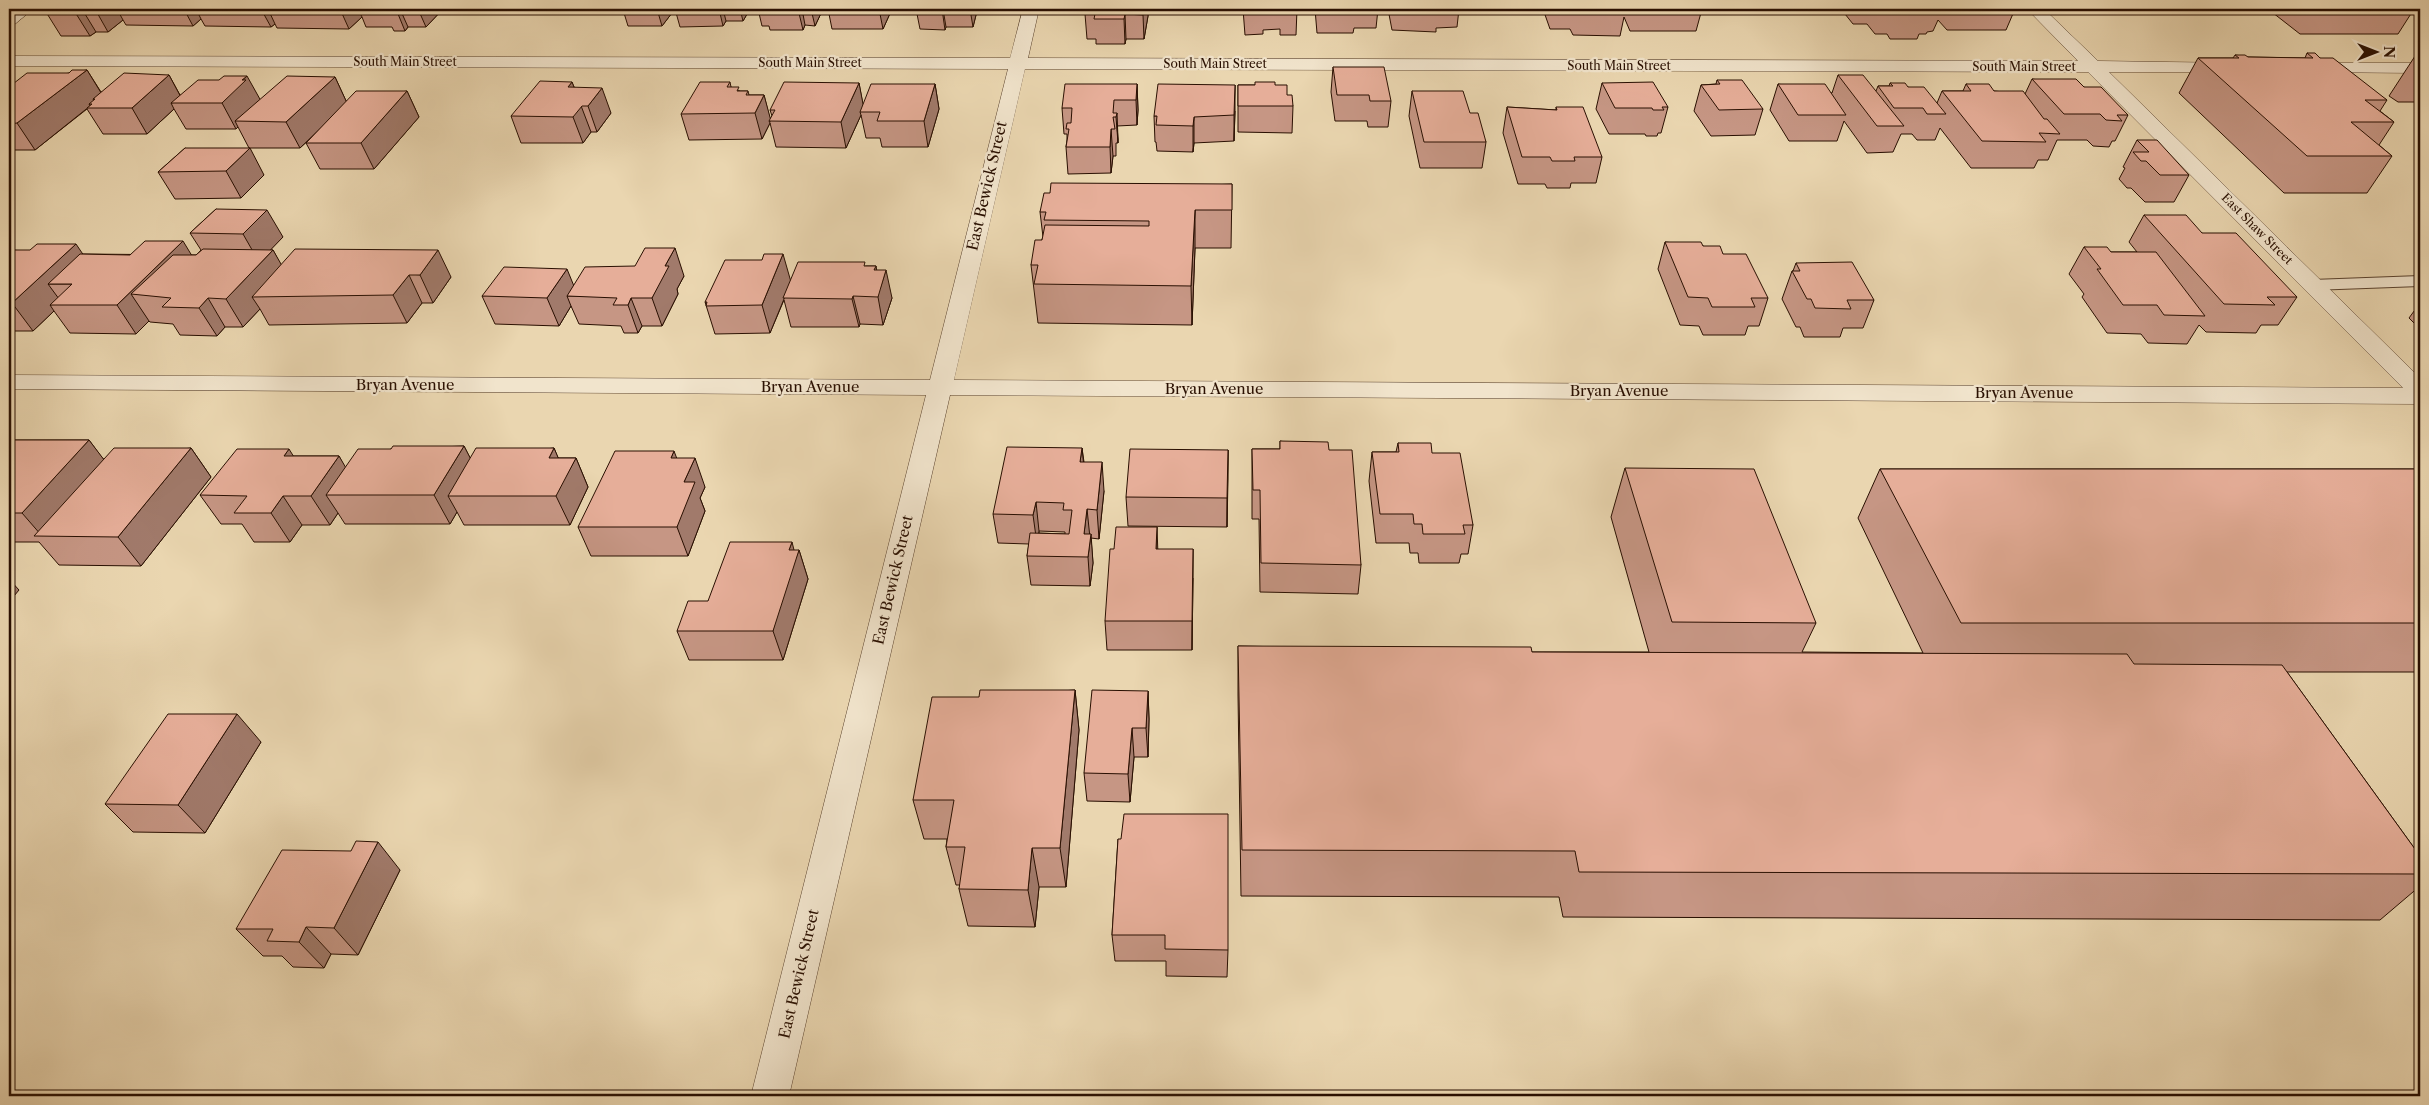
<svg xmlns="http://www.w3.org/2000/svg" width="2429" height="1105" viewBox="0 0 2429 1105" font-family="'Libre Caslon Text',serif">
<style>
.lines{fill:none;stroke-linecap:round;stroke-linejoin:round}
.lane-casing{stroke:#59412d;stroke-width:2}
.street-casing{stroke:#59412d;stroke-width:1}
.secondary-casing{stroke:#290f01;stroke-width:1}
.lane{fill:#f1e4cc;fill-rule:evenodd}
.street{fill:#f1e4cc;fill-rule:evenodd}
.secondary{fill:#f1e4cc;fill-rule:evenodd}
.wall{fill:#c69684;stroke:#290f01;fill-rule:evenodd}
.shaded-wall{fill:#a17a6b;stroke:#290f01}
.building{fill:#e6ae99;stroke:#290f01}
.labels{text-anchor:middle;stroke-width:4.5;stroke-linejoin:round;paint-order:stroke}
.far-street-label{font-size:12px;fill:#290f01;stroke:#f1e4cc}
.street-label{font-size:15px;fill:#290f01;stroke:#f1e4cc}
</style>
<rect width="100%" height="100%" fill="#ead6b0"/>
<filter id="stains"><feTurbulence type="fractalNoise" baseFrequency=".004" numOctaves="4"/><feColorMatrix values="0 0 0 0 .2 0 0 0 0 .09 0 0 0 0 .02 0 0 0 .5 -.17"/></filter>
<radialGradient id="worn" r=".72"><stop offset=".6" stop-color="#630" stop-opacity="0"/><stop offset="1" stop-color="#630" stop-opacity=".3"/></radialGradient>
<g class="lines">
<defs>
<path id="lane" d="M2420,276V286L2312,290L2306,289L2303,285L2306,281L2312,280Z"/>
<g id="street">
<path d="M1023,9H1039L1028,58L2078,61L2027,9H2044L2098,61L2235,63L2238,67L2235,71L2229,72H2109L2420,378V404L950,395L789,1096H751L926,395L9,389V375L930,380L1008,69L9,66V56L1010,58ZM1025,69L2088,72L2403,388L954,380Z"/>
<path d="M2309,63H2420V73L2303,72L2300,68L2303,64Z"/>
</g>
<path id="secondary" d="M14,9H33L15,24L9,25V13Z"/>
</defs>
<!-- lane casing -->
<use href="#lane" class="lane-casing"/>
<!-- street casing -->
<use href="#street" class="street-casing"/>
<!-- secondary casing -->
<use href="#secondary" class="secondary-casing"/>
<!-- lane -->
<use href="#lane" class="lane"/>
<!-- street -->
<use href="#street" class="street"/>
<!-- secondary -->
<use href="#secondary" class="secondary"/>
</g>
<!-- wall -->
<g class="wall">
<path d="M50,9H443L426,27H408L405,31H394L392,27H366L362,17L349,29L277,28L275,24L271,27L205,26L201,19L193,26L126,25L123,20L108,32H96L90,36H61L46,12Z"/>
<path d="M456,9H504L501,12H457Z"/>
<path d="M619,9H750L743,21H726L723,26L680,27L675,9L662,26H628L624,13H620Z"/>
<path d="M758,9H823L815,26L805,25L803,30H770L769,26H762Z"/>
<path d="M828,9H892L883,29H832Z"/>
<path d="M916,9H975L976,15L973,27H946L945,30L920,29Z"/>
<path d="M1148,9V16L1144,39H1126L1125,44H1096V39H1087L1085,14Z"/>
<path d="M1243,9H1297L1296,35H1280V29L1263,30V34L1245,35Z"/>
<path d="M1315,9H1378L1376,28H1354L1353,33H1317Z"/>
<path d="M1388,9H1459L1457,27L1436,28V32L1392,30Z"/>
<path d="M1467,9H1533L1532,14H1510L1508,11L1468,13Z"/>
<path d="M1543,9H1702L1696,31H1630L1624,17L1620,36L1573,35L1570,29H1550Z"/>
<path d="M1841,9H2015L2006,30H1947L1938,20L1933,31L1927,32L1926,34H1919L1917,39H1890L1887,34H1875L1867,24H1853Z"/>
<path d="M2268,9H2414L2398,34H2300Z"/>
<path d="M2307,53L2320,58L2387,100L2380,111L2394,122L2379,145L2392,156L2367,193H2284L2179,93L2198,58H2233L2235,55L2248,57L2305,58Z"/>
<path d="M2417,53H2420V104L2418,102H2398L2389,96Z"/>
<path d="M1333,67L1391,101L1388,127H1368L1367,121H1335L1331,92Z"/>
<path d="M87,70L101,92L169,75L180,95L260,100L335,77L346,101L407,91L419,117L374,169H320L306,143L312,137L300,148H249L238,127L236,129H186L174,109L147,134H103L87,109L35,150H9V87L69,73Z"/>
<path d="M1838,75L1876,91L1878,86H1889L1890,83L1908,87L1937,103L1942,91H1963L1966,84L1994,91L2025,94L2032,79L2084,87L2128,115L2115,141H2112L2109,147L2093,146L2087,140H2057L2048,160H2038L2034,168H1971L1940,128L1935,140H1917L1912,134H1901L1893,152L1867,153L1844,121L1837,141H1789L1770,110L1778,84L1832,93Z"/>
<path d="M1717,80L1763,109L1755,135L1711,136L1694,111L1701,85L1716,84Z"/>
<path d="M572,82L574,87L611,113L597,132H591L583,143H521L511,116Z"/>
<path d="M730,82L731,87L740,91H748L749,95H764L770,119L772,116L770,110L859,83L863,105L935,84L939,109L928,147H882L880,138H866L861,115L846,148L776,147L770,123L762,139L689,140L681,114Z"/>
<path d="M1602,83L1668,107L1661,133H1658L1657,136H1646L1645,134H1609L1596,109Z"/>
<path d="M1137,84L1138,110L1137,125L1117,126L1118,139V143H1116V156H1113L1111,173L1068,174L1066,147L1067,140V134H1064L1062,108Z"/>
<path d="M1238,85H1275L1287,95L1293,106L1292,133L1238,132Z"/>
<path d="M1412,91L1470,113L1486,142L1482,168H1420L1409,116Z"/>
<path d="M1507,107L1556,110V107L1602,157L1596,183H1571L1570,188H1547L1545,184H1518L1503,133Z"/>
<path d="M1235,111L1234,141L1194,143L1193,152L1157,151L1156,142H1155L1154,116Z"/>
<path d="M2420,126V134L2417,131Z"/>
<path d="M2137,140L2189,175L2174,202H2145L2131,188H2127L2119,179L2125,168L2123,167Z"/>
<path d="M185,148L264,175L241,198L175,199L158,172Z"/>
<path d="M1232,184L1231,248H1195L1192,325L1038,323L1031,265L1043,237L1040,212L1050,193Z"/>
<path d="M216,209L283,237L270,250H273L281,265L451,277L433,303H422L407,323L269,325L260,309L243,327H225L217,336L180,335L173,324L150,322L149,321L136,334L70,333L54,311L33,331H9V250L83,254L196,255L201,250L190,233Z"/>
<path d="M2144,215L2202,233L2297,297L2278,325H2261L2256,333L2206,332L2199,325L2187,344L2148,343L2141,334L2107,333L2082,297L2084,294L2069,274L2084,247L2111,252H2137L2129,242Z"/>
<path d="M1665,242L1703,246L1723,254L1768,298L1759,326H1748L1745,335H1703L1699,326L1680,325L1658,269Z"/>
<path d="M1796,263L1874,300L1863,328H1843L1840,337H1804L1800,327H1796L1782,299L1792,271H1793Z"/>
<path d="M866,266H876V270L892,298L883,325L860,324L859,327H791L784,300L770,333L715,334L705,302L790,281Z"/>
<path d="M684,276L677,289L678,294L662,326H642L638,333H624L621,326L579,324L571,306L559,326L495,324L482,296L573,286Z"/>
<path d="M2420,303V329L2409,318Z"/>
<path d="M9,440H89L103,459L191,448L211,477L141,566L59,565L39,542H9Z"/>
<path d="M1280,441L1329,450L1361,565L1358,594L1260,592L1259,519H1252V449H1280Z"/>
<path d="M1398,443L1432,453L1473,525L1468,554H1461L1459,563H1419L1418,553H1410L1409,543H1376L1369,481L1372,452H1396Z"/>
<path d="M464,446L470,458L554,448L558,458H576L588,487L570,525H464L457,512L450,524H345L338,513L330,525H302L290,542H254L242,524H221L200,495L293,456H339L345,468L391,449Z"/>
<path d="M1082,448L1084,462L1104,491L1099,539L1091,538L1093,563L1090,586L1031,585L1027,556L1029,544L998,543L993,514ZM1039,531L1065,532V534L1039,533Z"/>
<path d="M1228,450L1227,527L1128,526L1126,497Z"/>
<path d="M676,458L705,487L700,498L705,511L688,556H591L578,527Z"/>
<path d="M1625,468L1816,623L1802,652L1923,653L1858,518L1880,469H2420V672H2287L2420,856V886L2380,920L1563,917L1559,897L1241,896L1238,695V646L1532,652H1649L1611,517Z"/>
<path d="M1158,549L1193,578L1192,650H1107L1105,621Z"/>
<path d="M799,550L808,579L783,660H689L677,631L708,601Z"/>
<path d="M1075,690L1079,730L1066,887H1039L1035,927L968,926L959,889L960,885H956L946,847L947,839H924L913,800L979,697Z"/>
<path d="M1148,691L1149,719L1148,757H1134L1130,802L1087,801L1084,773Z"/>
<path d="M261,742L205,833L133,832L105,804Z"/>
<path d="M1118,839L1228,950L1227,977L1166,976V961H1115L1112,935Z"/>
<path d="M400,870L358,955L331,954L324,968L293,967L282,956H263L236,929Z"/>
</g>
<!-- shaded-wall -->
<g class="shaded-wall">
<path d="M80,9H82L96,32L90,36L75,12Z"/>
<path d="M95,9H117L123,20L108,32Z"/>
<path d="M184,9H196L201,19L193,26Z"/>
<path d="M261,9H268L275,24L271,27Z"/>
<path d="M340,9H358L362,17L349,29Z"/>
<path d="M396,9H400L408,27L405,31Z"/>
<path d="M418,9H443L426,27Z"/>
<path d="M657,9H675L662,26Z"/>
<path d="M719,9H723L726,21L723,26Z"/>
<path d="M740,9H750L743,21Z"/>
<path d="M798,9H802L805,25L803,30Z"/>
<path d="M811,9H823L815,26Z"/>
<path d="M879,9H892L883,29Z"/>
<path d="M942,9H943L946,27L945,30Z"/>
<path d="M970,9H975L976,15L973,27Z"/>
<path d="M1144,9H1148V16L1144,39L1143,15Z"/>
<path d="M1125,14L1126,39L1125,44L1124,19Z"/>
<path d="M87,70L103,96L93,99L95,103L89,104L90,106L35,150L17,123Z"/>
<path d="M169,75L183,101L171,103L174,109L147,134L132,108Z"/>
<path d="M247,76L261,101L235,121L238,127L236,129L222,103Z"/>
<path d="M335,77L347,103L300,148L286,122Z"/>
<path d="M572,82L591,132L583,143L573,117L568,87Z"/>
<path d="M859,83L864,109L860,112L861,115L846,148L841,122Z"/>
<path d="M935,84L939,109L928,147L924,121Z"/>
<path d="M1137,84L1138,110L1137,125L1136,100Z"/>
<path d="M1235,85V111L1234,141V115Z"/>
<path d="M602,88L611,113L597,132L588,106Z"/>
<path d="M407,91L419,117L374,169L361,143Z"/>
<path d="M764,95L771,121H769L770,123L762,139L755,113Z"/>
<path d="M1117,113L1118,139V143L1116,117Z"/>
<path d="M1194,117V143L1193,152V126Z"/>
<path d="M1111,129L1113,156L1111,173L1110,147Z"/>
<path d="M250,148L264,175L241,198L226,171Z"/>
<path d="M267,210L283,237L259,262L243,234Z"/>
<path d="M1195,210V248L1192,325L1191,286Z"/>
<path d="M183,241L200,269L131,294L149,321L136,334L117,305Z"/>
<path d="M76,244L95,272L72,284H48L62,303L50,305L54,311L33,331L12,303Z"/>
<path d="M675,248L684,276L677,289L678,294L662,326L652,298L665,266Z"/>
<path d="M273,250L289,278L252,297L260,309L243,327L226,299Z"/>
<path d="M438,250L451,277L433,303L420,275Z"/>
<path d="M783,254L791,282L770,333L762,305Z"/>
<path d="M876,266L880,289L886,270L892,298L883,325L878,297L874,270Z"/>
<path d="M567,269L578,296H567L571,306L559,326L547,298Z"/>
<path d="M409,275L422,303L407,323L393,295Z"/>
<path d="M853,296L860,324L859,327L852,299Z"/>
<path d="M208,298L225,327L217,336L199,308Z"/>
<path d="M631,298L642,326L638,333L628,305Z"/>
<path d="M89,440L111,469L42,536L22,513Z"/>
<path d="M464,446L479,475L448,496L457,512L450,524L434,495Z"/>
<path d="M191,448L211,477L141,566L118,537Z"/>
<path d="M554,448L566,476L576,458L588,487L570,525L556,496L549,458Z"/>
<path d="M1082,448L1085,477L1080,462Z"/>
<path d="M289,449L307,478L284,456Z"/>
<path d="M1228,450V479L1227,527V498Z"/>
<path d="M674,451L685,480L671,458Z"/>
<path d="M339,456L356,485L326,495L338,513L330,525L311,496Z"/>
<path d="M695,458L705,487L700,498L705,511L688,556L677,527L684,482Z"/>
<path d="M1102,462L1104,491L1099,539L1097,510Z"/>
<path d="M283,496L302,525L290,542L271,513Z"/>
<path d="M1036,502L1039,531L1037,544L1033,515Z"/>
<path d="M1087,509L1090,538L1084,534Z"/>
<path d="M1157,527L1158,556L1156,549Z"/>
<path d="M1091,534L1093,563L1090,586L1088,557Z"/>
<path d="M792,542L796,558L799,550L808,579L783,660L773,631L789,550Z"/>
<path d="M1193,549V578L1192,650V621Z"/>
<path d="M9,579L19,590L9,602Z"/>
<path d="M1075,690L1079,730L1066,887L1060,848Z"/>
<path d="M1148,691L1149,719L1148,757L1146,728Z"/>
<path d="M237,714L261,742L205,833L178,805Z"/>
<path d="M1132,728L1134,757L1130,802L1128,774Z"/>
<path d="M378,842L400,870L358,955L334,928Z"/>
<path d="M1032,848L1039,887L1035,927L1028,890Z"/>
<path d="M306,927L331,954L324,968L299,942Z"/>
</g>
<!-- building -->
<g class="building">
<path d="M50,9H80L75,12H46Z"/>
<path d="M1086,9H1144L1143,15L1125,14L1124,19H1094L1095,14H1085Z"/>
<rect x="1245" y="9" width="19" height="1"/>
<rect x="1281" y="9" width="16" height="1"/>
<path d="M1577,9H1624L1625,11H1578Z"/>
<path d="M1883,9H1934L1935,10H1922L1926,14H1899L1896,10H1884Z"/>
<path d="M2307,53H2315L2320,58H2333L2387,100H2365L2394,122H2351L2392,156H2307L2198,58H2239L2235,55H2245L2248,57L2313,58Z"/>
<path d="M1333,67H1384L1391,101H1370L1369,95H1337Z"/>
<path d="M72,70H87L17,123L9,124V87L27,73H69Z"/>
<path d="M124,73L169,75L132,108H87L92,104H89L95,99H93Z"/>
<path d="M1838,75H1863L1904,126H1877Z"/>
<path d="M224,76H247L242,80H246L222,103H171L198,80H219Z"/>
<path d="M287,76L335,77L286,122L235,121Z"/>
<path d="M2032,79H2076L2084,87H2101L2128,115H2117L2122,121L2106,120L2100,114H2064Z"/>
<path d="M1717,80H1742L1763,109L1719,110L1701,85L1720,84Z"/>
<path d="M540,81L572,82L568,87L602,88L588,106H582L573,117L511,116Z"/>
<path d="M700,82H730L727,87H739L737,91H748L746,95H764L755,113L681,114Z"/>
<path d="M784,82L859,83L841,122L769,121L775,110H770Z"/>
<path d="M1255,82H1275V85H1287V95H1292L1293,106H1238V85H1255Z"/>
<path d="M1653,82L1668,107H1662L1664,110H1653L1652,108H1615L1602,83Z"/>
<path d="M1890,83H1905L1908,87H1924L1946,114H1927L1923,108H1894L1878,86H1893Z"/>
<path d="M871,84H935L924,121H877L880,112H860Z"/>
<path d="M1065,84H1137L1136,100H1114L1113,113H1117L1116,117H1113L1115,129H1111L1110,147H1066L1069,129H1066L1067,123H1071L1072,108H1062Z"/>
<path d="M1158,84L1235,85L1234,115L1194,117L1193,126L1156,125L1157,116H1154Z"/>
<path d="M1778,84H1825L1846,115H1798Z"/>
<path d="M1966,84H1989L1994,91H2023L2044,119H2047L2060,134L2039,133L2046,142L1982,141L1942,91H1971Z"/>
<path d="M356,91H407L361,143H306Z"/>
<path d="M1412,91H1463L1470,113H1478L1486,142H1424Z"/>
<path d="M1507,107L1557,110L1556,107H1583L1602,157H1574L1575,161H1552L1550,157H1522Z"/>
<path d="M2137,140H2157L2189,175H2160L2146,161H2141L2133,152H2149Z"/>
<path d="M185,148H250L226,171L158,172Z"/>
<path d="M1051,183L1232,184V210H1195L1191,286L1034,284L1038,265H1031L1035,240H1042L1045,225L1149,226V221L1044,220L1046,212H1040L1044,193H1050Z"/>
<path d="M216,209L267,210L243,234L190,233Z"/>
<path d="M2144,215H2186L2202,233H2236L2297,297H2267L2275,305L2224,304Z"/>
<path d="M145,241H183L117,305H50L72,284H48L80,254L130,255Z"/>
<path d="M1665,242H1701L1703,246H1720L1723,254H1746L1768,298H1751L1755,307H1712L1708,298L1688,297Z"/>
<path d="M37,244H76L12,303H9V250H30Z"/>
<path d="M2084,247H2107L2111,252H2156L2205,316L2164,315L2157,305H2123L2097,269H2101Z"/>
<path d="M645,248H675L665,266H669L652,298H631L628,305H613L617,298L567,296L585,267L635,266Z"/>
<path d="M203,249L273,250L226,299L208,298L199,308L162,307L171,298L131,294L173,255H196Z"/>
<path d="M295,249L438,250L420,275H409L393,295L252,297Z"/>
<path d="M764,254H783L762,305L706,306L707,302H705L725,260H762Z"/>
<path d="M798,262H865L864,266H876L874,270H886L878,297L853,296L852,299L783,298Z"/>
<path d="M1852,262L1874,300H1847L1851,309L1815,308L1811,299H1807L1792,271H1800L1796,263Z"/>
<path d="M504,267L567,269L547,298L482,296Z"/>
<path d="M9,440H89L22,513H9Z"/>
<path d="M1280,441L1328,442L1329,450H1352L1361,565L1261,563L1260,490H1253L1252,449H1280Z"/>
<path d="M1398,443H1431L1432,453H1460L1473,525H1463L1465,534H1423L1422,524H1414L1413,514H1380L1372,452H1399Z"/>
<path d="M393,446H464L434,495H326L358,449H391Z"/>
<path d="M1007,447L1082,448L1080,462H1102L1097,510L1087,509L1084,534H1091L1088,557L1027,556L1030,533L1069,534L1072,510H1063L1064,503L1036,502L1033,515L993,514Z"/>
<path d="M114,448H191L118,537L34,536Z"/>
<path d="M476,448H554L549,458H576L556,496H448Z"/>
<path d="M237,449H289L284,456H339L311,496H283L271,513H234L247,496L200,495Z"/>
<path d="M1130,449L1228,450L1227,498L1126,497Z"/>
<path d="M615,451H674L671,458H695L684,482H695L677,527H578Z"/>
<path d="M1625,468L1754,469L1816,623L1672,622Z"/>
<path d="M1880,469H2420V623H1961Z"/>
<path d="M1116,527H1157L1156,549H1193L1192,621H1105L1110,549H1114Z"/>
<path d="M730,542H792L789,550H799L773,631H677L688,601H708Z"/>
<path d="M1238,646L1531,647L1532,652L2127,654L2134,664L2282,665L2420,856V874L1579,872L1575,851L1242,850Z"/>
<path d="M980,690H1075L1060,848H1032L1028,890L959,889L965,847H946L954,800H913L932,697H979Z"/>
<path d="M1092,690L1148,691L1146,728H1132L1128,774L1084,773Z"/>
<path d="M168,714H237L178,805L105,804Z"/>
<path d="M1124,814H1228V950L1165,949V935H1112L1118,839H1121Z"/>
<path d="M356,841L378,842L334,928L306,927L299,942L267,941L273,929H236L282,850L351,851Z"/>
</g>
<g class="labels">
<!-- far-street labels -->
<g class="far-street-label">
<text x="405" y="66">South Main Street</text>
<text x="810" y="67">South Main Street</text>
<text x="1215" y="68">South Main Street</text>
<text x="1619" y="70">South Main Street</text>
<text x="2024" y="71">South Main Street</text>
<text transform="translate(2257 229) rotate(45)" y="4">East Shaw Street</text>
</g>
<!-- street labels -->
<g class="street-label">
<text transform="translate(987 186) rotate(-77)" y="5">East Bewick Street</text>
<text x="405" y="390">Bryan Avenue</text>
<text x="810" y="392">Bryan Avenue</text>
<text x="1214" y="394">Bryan Avenue</text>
<text x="1619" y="396">Bryan Avenue</text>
<text x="2024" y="398">Bryan Avenue</text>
<text transform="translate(893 580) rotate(-77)" y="5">East Bewick Street</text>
<text transform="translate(799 974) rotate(-77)" y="5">East Bewick Street</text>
</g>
</g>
<!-- margin -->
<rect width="2429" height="1105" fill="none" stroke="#ead6b0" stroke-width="30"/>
<rect x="10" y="10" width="2409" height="1085" fill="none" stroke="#290f01" stroke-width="2.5"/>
<rect x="15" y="15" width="2399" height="1075" fill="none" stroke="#290f01"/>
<!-- north arrow -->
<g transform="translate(2376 52) rotate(90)" stroke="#f1e4cc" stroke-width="4" paint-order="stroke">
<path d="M0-4L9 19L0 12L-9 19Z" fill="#290f01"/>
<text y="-8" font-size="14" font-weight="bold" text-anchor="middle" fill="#290f01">N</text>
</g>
<rect width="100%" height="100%" filter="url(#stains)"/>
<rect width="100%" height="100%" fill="url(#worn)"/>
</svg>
